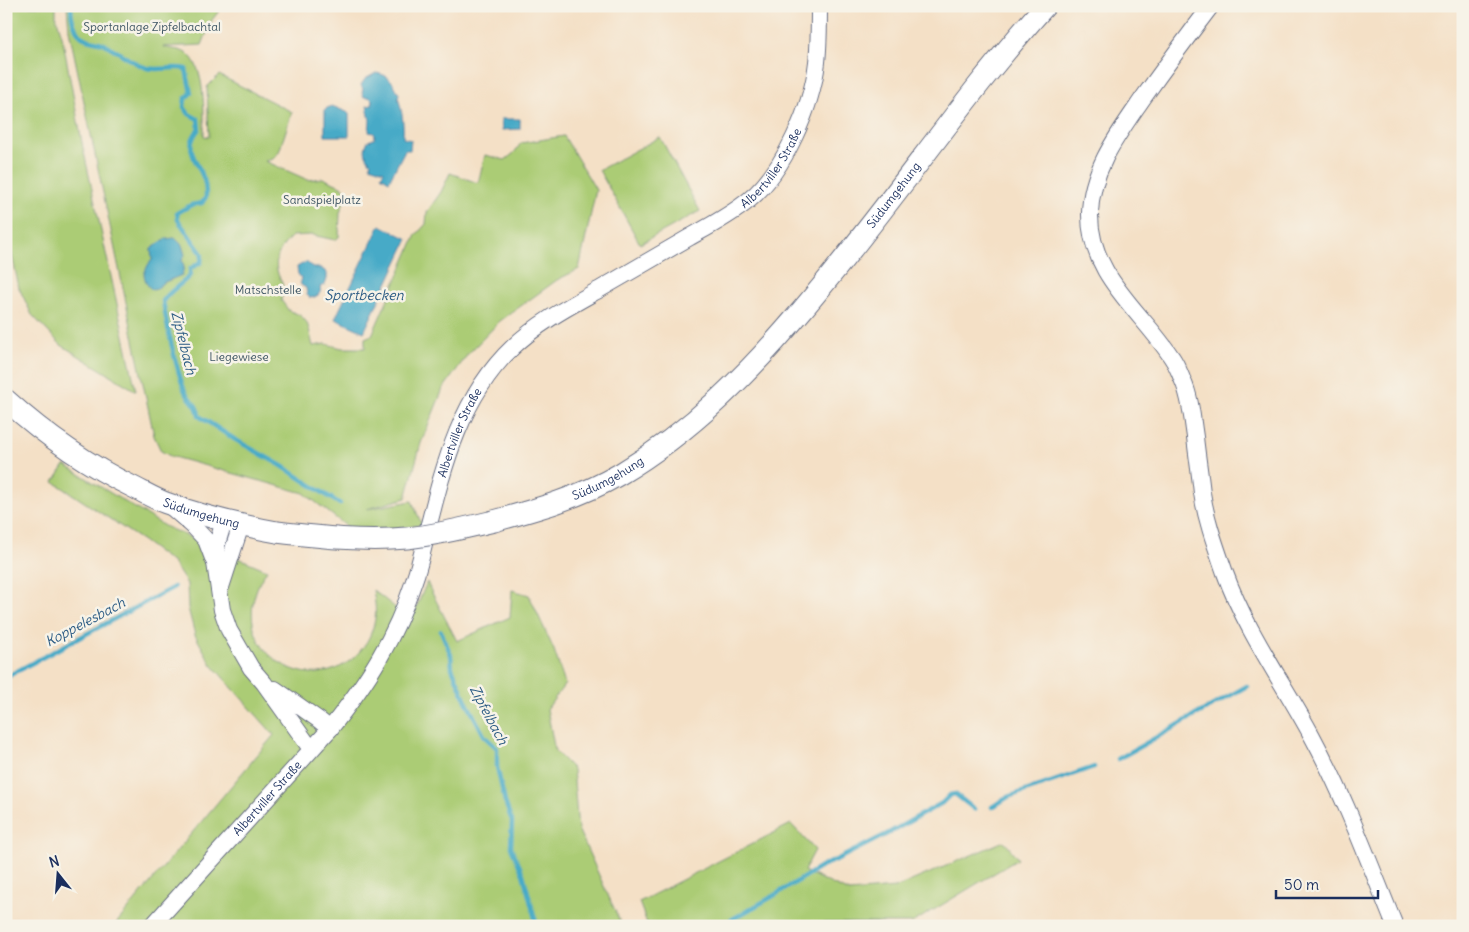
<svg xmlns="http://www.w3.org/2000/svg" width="1469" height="932" viewBox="0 0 1469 932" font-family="Delius,sans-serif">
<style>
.green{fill:#abcc75;stroke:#637e6a;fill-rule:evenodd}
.water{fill:#47aac7;stroke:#316c92}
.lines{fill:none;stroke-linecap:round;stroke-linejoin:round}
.stream{stroke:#47aac7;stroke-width:4.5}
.minor-casing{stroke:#676d82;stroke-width:18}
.major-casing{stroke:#676d82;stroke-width:23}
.minor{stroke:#fff;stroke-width:16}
.major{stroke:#fff;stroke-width:21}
.major-bridge-casing{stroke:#676d82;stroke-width:23;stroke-linecap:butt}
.major-bridge{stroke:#fff;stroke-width:21}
.labels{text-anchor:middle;stroke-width:5;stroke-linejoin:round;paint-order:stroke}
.park-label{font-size:12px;fill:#3f5664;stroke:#f7f3e8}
.street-label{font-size:12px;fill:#1b2f5e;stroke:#f7f3e8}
.water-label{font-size:14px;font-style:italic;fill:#2a5a83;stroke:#f7f3e8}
</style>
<rect width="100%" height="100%" fill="#f7f3e8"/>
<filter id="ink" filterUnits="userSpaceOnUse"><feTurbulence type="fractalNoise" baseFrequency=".02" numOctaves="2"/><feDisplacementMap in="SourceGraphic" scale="10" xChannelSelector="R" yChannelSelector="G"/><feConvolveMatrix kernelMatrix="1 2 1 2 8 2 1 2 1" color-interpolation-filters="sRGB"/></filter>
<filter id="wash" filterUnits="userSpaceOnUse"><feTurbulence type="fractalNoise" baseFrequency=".0096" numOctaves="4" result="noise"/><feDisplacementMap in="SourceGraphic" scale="20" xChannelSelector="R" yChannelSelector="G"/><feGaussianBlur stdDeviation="1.12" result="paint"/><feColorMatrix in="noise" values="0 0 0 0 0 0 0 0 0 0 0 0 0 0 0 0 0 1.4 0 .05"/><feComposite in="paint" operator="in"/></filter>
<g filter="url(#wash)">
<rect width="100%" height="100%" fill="#f4e0c6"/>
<!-- green -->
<g class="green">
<path d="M6,6H56V16L62,36L83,148L136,391L61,345L32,315L19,288L6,226Z"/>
<path d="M67,6H223L212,20L202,45L163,47C170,49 180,49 186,53C206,64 204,116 204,136L209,137L207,87L219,75L292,112L279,152L273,159L265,161L308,180L323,178L343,187L347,194L340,213L339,237L335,240L312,235L292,236C283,245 274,256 277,270C280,284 287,283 281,300L289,311C310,316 308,328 313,346L326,344L342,348H365V338L372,335L416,235L426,224L427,212L441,192L450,173L478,183L485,155L505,160L514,153L521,143L564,136L596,190L579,269L557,280L500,321L468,354L443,389L421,443L406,498L367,509L412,501L422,525L394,529H350L304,493L170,456L161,451L154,436L69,30ZM165,239L173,279L162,283L157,289L148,265L153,260L151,249Z"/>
<path d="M660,137L700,211L640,244L599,170Z"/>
<path d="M65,465L166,527L267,570C240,608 250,656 298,671C332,681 366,657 374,624C377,613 375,602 373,590L411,620L427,582L430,589L457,641L510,617L512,590L529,595L554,650L565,684L547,709L555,751L573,769L578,829L622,926H114L274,735L212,665L195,635L188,608L187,584L173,563L143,541L54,482Z"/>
<path d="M791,824L815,850L804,871L849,892L895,888L1004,841L1018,859L912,923H823L812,926H648L639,902Z"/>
</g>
<!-- water -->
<g class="water">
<path d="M376,73C390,75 393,82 399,94L398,97C402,111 404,123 403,138L411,140L410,150H405L389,181L381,176L384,171L370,166L371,163C365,155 363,150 368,141L374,139L375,135L374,133L369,132L370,120L367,106L372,105L373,101L369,97H364L362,93L363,89L361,85L365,79Z"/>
<path d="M332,106L349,113V136H325V109Z"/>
<path d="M501,119H520V129L502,130Z"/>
<path d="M380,225L408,239L364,332L335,319Z"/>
<path d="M175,238L182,245L185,255L182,260L184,267L182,275L162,283L157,289L152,290L146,283L144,274L148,265L152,260L151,249L165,239Z"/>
<path d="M306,262L314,268H321L327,273V279L325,285L320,287C322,294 317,297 310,298L307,295L306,288L301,285L300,281L301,278L298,274L297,267Z"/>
</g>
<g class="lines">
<!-- stream -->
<g class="stream">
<path d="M71,6C71,17 73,27 80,35C85,41 95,40 102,43C117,49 132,64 147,68C160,71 173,66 186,69L191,93L185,99L184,107L189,114L198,119L199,129C183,147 196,160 203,177C206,183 206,191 206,197L202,203L191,205L177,213L178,220L202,254L201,262L190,269V275C182,285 171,289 163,301C168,331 174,360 184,389C188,400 198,403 199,416L234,439L282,466L340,504"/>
<path d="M441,631L451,655L452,668L467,703L485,737L497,748V767L505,802L512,821L511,847L523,874L537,926"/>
<path d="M6,677L174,587"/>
<path d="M1118,759L1247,686"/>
<path d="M992,807L1008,797L1094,767"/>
<path d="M720,926L770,898L826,864L834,861L887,834L942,803L950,795L955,794L974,809"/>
</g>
</g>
</g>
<g filter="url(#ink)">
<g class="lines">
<defs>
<g id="minor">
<path d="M1211,6C1188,36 1165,67 1143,98C1119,133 1091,169 1090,213C1089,276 1142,311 1172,358C1177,365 1180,374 1183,381C1191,399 1192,418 1195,437C1197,456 1200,474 1202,493C1206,520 1216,547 1225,573C1246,631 1283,682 1312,736C1345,797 1369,862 1395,926"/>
<path d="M171,507L193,526L206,540L214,561"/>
<path d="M224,521L217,544L215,563L222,610L229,630L251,668L264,683L311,749"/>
<path d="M221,587L241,525"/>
<path d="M275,689L319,720L330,729"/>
<path id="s1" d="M152,926L330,729C367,682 395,639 414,581C420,565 423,549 427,532C444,465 461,396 513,347C539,322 572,305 602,288C631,271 661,254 690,237C710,226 731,215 749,200C784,171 812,107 817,62C819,44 819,24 819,6"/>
</g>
<g id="major">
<path id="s2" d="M6,400C46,436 87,465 135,488C145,493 155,499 166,503C202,516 239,525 277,532"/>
<path id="s3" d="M494,521C538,509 581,497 620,474C692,431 750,372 803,309C865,236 921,158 980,83C1001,57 1022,31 1045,6"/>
</g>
</defs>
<!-- minor casing -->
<use href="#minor" class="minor-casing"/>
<!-- major casing -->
<use href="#major" class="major-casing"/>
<!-- minor -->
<use href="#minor" class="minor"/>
<!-- major -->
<use href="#major" class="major"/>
<defs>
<path id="major-bridge" d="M277,532C320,537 364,542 407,538C437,535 465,528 494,521"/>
</defs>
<!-- major-bridge casing -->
<use href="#major-bridge" class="major-bridge-casing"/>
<!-- major-bridge -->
<use href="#major-bridge" class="major-bridge"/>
</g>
</g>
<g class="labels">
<!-- park labels -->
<g class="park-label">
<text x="152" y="31">Sportanlage Zipfelbachtal</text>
<text x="322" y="204">Sandspielplatz</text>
<text x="268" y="294">Matschstelle</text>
<text x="239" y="361">Liegewiese</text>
</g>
<!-- street labels -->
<g class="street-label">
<text dy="4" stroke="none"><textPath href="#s1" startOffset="1012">Albertviller Straße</textPath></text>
<text dy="4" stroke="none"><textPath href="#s3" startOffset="528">Südumgehung</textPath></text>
<text dy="4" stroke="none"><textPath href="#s1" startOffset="592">Albertviller Straße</textPath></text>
<text dy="4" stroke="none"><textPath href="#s3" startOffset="122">Südumgehung</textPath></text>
<text dy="4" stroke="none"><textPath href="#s2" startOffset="228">Südumgehung</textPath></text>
<text dy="4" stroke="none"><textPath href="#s1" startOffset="172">Albertviller Straße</textPath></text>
</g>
<!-- water labels -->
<g class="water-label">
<text x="364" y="300">Sportbecken</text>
<text transform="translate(184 343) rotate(76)" y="5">Zipfelbach</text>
<text transform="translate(85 622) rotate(-28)" y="5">Koppelesbach</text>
<text transform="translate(489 715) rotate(62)" y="5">Zipfelbach</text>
</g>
</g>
<!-- margin -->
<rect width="1469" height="932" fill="none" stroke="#f7f3e8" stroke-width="25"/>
<!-- north arrow -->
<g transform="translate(58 874) rotate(343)" stroke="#f7f3e8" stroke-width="4" paint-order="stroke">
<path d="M0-4L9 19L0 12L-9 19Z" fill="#1b2f5e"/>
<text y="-8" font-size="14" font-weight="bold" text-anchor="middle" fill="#1b2f5e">N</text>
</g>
<!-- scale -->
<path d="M1276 890v8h102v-8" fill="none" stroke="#1b2f5e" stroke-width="2.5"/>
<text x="1284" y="890" font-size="15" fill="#1b2f5e" stroke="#f7f3e8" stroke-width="4" paint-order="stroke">50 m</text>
</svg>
